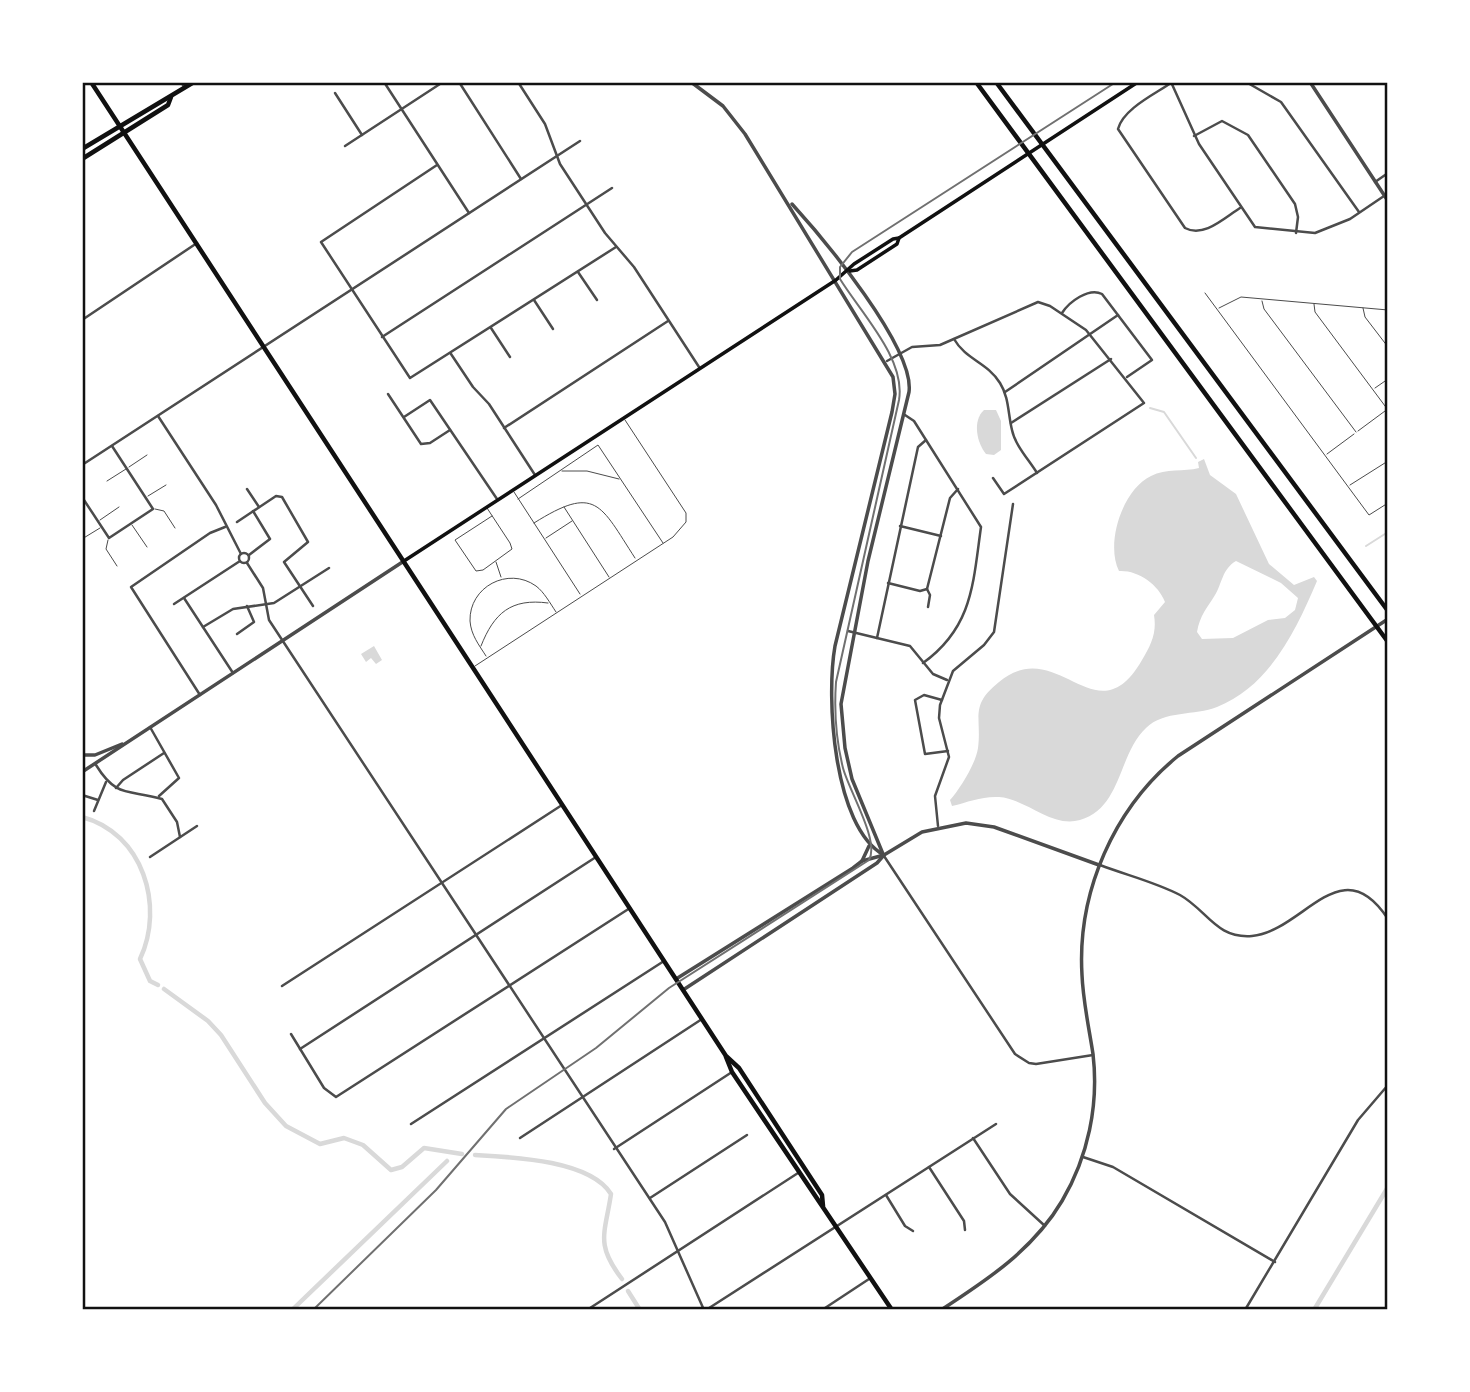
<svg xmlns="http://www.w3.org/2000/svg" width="1470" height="1392" viewBox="0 0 1470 1392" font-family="'Titillium Web',sans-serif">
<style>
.water{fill:#d9d9d9;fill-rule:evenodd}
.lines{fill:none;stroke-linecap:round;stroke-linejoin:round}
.stream{stroke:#d9d9d9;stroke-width:2}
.canal{stroke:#d9d9d9;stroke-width:4.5}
.service{stroke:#4c4c4c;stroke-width:1}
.minor{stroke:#4c4c4c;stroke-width:2.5}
.tertiary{stroke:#4c4c4c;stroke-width:3.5}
.secondary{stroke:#111;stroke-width:3.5}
.primary{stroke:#111;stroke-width:4.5}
.motorway{stroke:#111;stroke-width:4.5}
.tram{stroke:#707070;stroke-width:2}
.neatline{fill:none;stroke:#111;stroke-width:2.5}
</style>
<rect width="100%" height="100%" fill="#fff"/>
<!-- water -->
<g class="water">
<path d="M984,410H996L1001,421V450L994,455L986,454C977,443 972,421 984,410Z"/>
<path d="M1204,459L1210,475L1236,494L1269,564L1294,585L1314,577L1317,581C1296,630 1270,686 1217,707C1195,716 1164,710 1146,728C1118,754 1122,808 1080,820C1051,828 1027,799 999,797C982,796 968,802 952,806L950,800C960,789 976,763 978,748C982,717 969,706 999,682C1058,633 1096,740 1142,660C1151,645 1157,633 1154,615L1165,602C1158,584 1138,570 1119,571C1105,543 1123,489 1151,476C1166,468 1184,472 1199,468L1198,462ZM1236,561L1281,583L1298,598L1295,610L1285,618L1268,620L1233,638L1202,639L1197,632C1200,615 1207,608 1215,595C1222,584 1222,569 1236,561Z"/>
<path d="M374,646L382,660L376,664L371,658L366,662L361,654Z"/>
</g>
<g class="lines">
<!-- stream -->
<g class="stream">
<path d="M1150,408L1164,412L1196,458"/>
<path d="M1366,546L1388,532"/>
</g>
<!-- canal -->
<g class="canal">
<path d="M82,817C143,833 165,906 140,959L150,981L158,985"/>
<path d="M164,989L208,1021L221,1035L265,1103L286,1126L320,1144L344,1138L363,1145L391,1170L402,1167L424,1148L462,1154"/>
<path d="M475,1155C512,1157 590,1160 611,1194C605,1234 595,1244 622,1279"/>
<path d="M628,1291L640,1310"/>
<path d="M292,1310L447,1161"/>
<path d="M1314,1310L1388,1187"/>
</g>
<!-- service -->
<g class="service">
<path d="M1205,293L1369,515L1388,503"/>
<path d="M1262,301L1264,309L1356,432"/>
<path d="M1314,304L1315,312L1388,410"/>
<path d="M1219,308L1241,297L1388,310"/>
<path d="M1363,308L1365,317L1388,347"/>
<path d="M1375,388L1388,379"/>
<path d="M1358,431L1385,411"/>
<path d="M1327,454L1354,434"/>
<path d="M129,467L147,455"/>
<path d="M562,471H587L619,479"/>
<path d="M107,481L126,469"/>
<path d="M1350,485L1388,461"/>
<path d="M514,492L580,594"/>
<path d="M148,496L166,485"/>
<path d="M518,499L598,445L663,543"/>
<path d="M564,507L609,577"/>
<path d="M487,508L510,543L512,549L483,570L476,571L455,540L492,516"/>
<path d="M155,509L164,511L175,528"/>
<path d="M100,520L119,507"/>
<path d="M534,523C596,484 600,504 635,558"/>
<path d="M132,525L147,547"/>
<path d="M546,538L572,521"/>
<path d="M82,539L100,528"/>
<path d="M108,540L106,549L117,566"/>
<path d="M496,562L501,577"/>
<path d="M481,646C494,613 511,598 548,603"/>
<path d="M486,656C479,645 471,635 470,621C469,587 508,566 536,586C544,592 550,603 556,612"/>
<path d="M475,666L673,537L686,522V513L625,420"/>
</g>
<!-- minor -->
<g class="minor">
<path d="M181,82L185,88"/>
<path d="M384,82L469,213"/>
<path d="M459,82L521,179"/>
<path d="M518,82L545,124L560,164L605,233L634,267L699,367"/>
<path d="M1055,82V83"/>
<path d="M1171,82L1199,144L1255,227L1315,233L1350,219L1384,196"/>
<path d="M1246,82L1281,102L1359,212"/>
<path d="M1171,83C1155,94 1123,109 1118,129L1185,228C1204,238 1224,218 1240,208"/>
<path d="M335,93L362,135"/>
<path d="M1194,136L1222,121L1248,135L1295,204L1298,217L1296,233"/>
<path d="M345,146L443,82"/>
<path d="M437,165L321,242L410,378L616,247"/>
<path d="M1375,182L1388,173"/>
<path d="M578,272L597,300"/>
<path d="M534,300L553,329"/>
<path d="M1062,313C1069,302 1089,287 1102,294L1152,360L1127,377"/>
<path d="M82,320L197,243"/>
<path d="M491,328L510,357"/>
<path d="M382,337L612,188"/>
<path d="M954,339C966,360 987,362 1000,383C1009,397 1008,414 1012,430C1015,445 1029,460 1037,473"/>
<path d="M451,354L473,387L489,404L535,475"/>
<path d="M887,361L912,347L940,345L1038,302L1050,306L1086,330L1144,403L1004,494L993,478"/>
<path d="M1005,392L1118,315"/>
<path d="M388,394L421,444L430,443L450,430"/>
<path d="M905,415L914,421L981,527C973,583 973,627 923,663"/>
<path d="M158,416L216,505L241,554"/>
<path d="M404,417L430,400L497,499"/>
<path d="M1011,423L1111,359"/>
<path d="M504,428L668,321"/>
<path d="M82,465L580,141"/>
<path d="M247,489L259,507"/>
<path d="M82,497L109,538L153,509L112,446"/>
<path d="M237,522L276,496L282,497L308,542L284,562L313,606"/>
<path d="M900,526L941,536"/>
<circle cx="244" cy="558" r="5"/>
<path d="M249,555L270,539L253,511"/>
<path d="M247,563L263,588L269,620L665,1222L704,1310"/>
<path d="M888,583L920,591L927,589"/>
<path d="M927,589L950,498L958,489"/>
<path d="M927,589L930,595L928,607"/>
<path d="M184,598L233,673"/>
<path d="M174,604L240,561"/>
<path d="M203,627L233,609L274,603L329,568"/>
<path d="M848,631L910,646L933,674L947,680"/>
<path d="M237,634L254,622L247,606"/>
<path d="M877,638L918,447L926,440"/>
<path d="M200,695L131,587L210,533L225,527"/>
<path d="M942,700L924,695L915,700L925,754L948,751"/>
<path d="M150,727L179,778L159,796"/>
<path d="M96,765C117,799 129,789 162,799L177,822L180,837"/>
<path d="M116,788L123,780L164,753"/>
<path d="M82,795L98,800"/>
<path d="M94,811L106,782"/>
<path d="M938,826L935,796L949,757L939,718L940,705L953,671L984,645L994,632L1013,504"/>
<path d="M884,856L1015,1054L1029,1063L1036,1064L1093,1055"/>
<path d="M150,857L197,826"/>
<path d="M1100,865C1126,875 1155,882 1180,895C1207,910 1216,939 1252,936C1304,931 1341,847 1388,919"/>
<path d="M282,986L562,805"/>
<path d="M291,1034L324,1088L336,1097L630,908"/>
<path d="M300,1049L596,857"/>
<path d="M411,1124L664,961"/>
<path d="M520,1138L702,1019"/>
<path d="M973,1138L1010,1194L1045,1226"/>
<path d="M614,1149L732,1072"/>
<path d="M1083,1157L1113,1167L1275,1262"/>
<path d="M929,1167L964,1221L965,1230"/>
<path d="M886,1195L905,1226L913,1231"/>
<path d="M650,1198L747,1135"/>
<path d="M587,1310L798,1173"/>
<path d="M706,1310L996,1124"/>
<path d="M822,1310L869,1279"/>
<path d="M1245,1310L1358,1120L1388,1085"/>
</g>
<!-- tertiary -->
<g class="tertiary">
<path d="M691,82L723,106L745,134L893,377L895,394L892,412L835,646C826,697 833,827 884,855"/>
<path d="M1310,82L1388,201"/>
<path d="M792,204C823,238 915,348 909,392L868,561L841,704L845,748L852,779L883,854"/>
<path d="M84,755H95L122,744"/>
<path d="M82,772L404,561"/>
<path d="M862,861L884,855L922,832L966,823L994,827L1099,865"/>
<path d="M676,979L853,868L862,861L869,846"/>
<path d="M683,990L877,863L884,855"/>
<path d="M941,1310C987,1280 1033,1250 1062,1201C1088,1157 1099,1105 1093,1054C1089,1028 1083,1001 1082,975C1077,892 1114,808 1178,756L1388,619"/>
</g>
<!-- secondary -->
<g class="secondary">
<path d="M850,271L857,270L897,244L899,238"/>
<path d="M404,561L836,280L854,264L893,239L899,238L1138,82"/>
</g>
<!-- primary -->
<g class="primary">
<path d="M91,82L726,1056L739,1068L822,1195L823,1206"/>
<path d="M82,149L194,82"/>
<path d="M82,159L168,105L171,97"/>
<path d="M726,1057L732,1072L892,1310"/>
</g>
<!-- motorway -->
<g class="motorway">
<path d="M976,82L1388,642"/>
<path d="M996,82L1388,611"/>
</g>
<!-- tram -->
<path class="tram" d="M313,1310L436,1190L506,1109L596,1048L669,988L869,860C880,841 849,791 843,768C836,740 834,711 836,682L899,400C906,359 861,313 840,279V267L852,252L1116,82"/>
</g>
<!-- border -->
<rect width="1470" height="1392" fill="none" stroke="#ffffff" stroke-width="168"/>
<rect x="84" y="84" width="1302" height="1224" class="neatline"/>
</svg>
